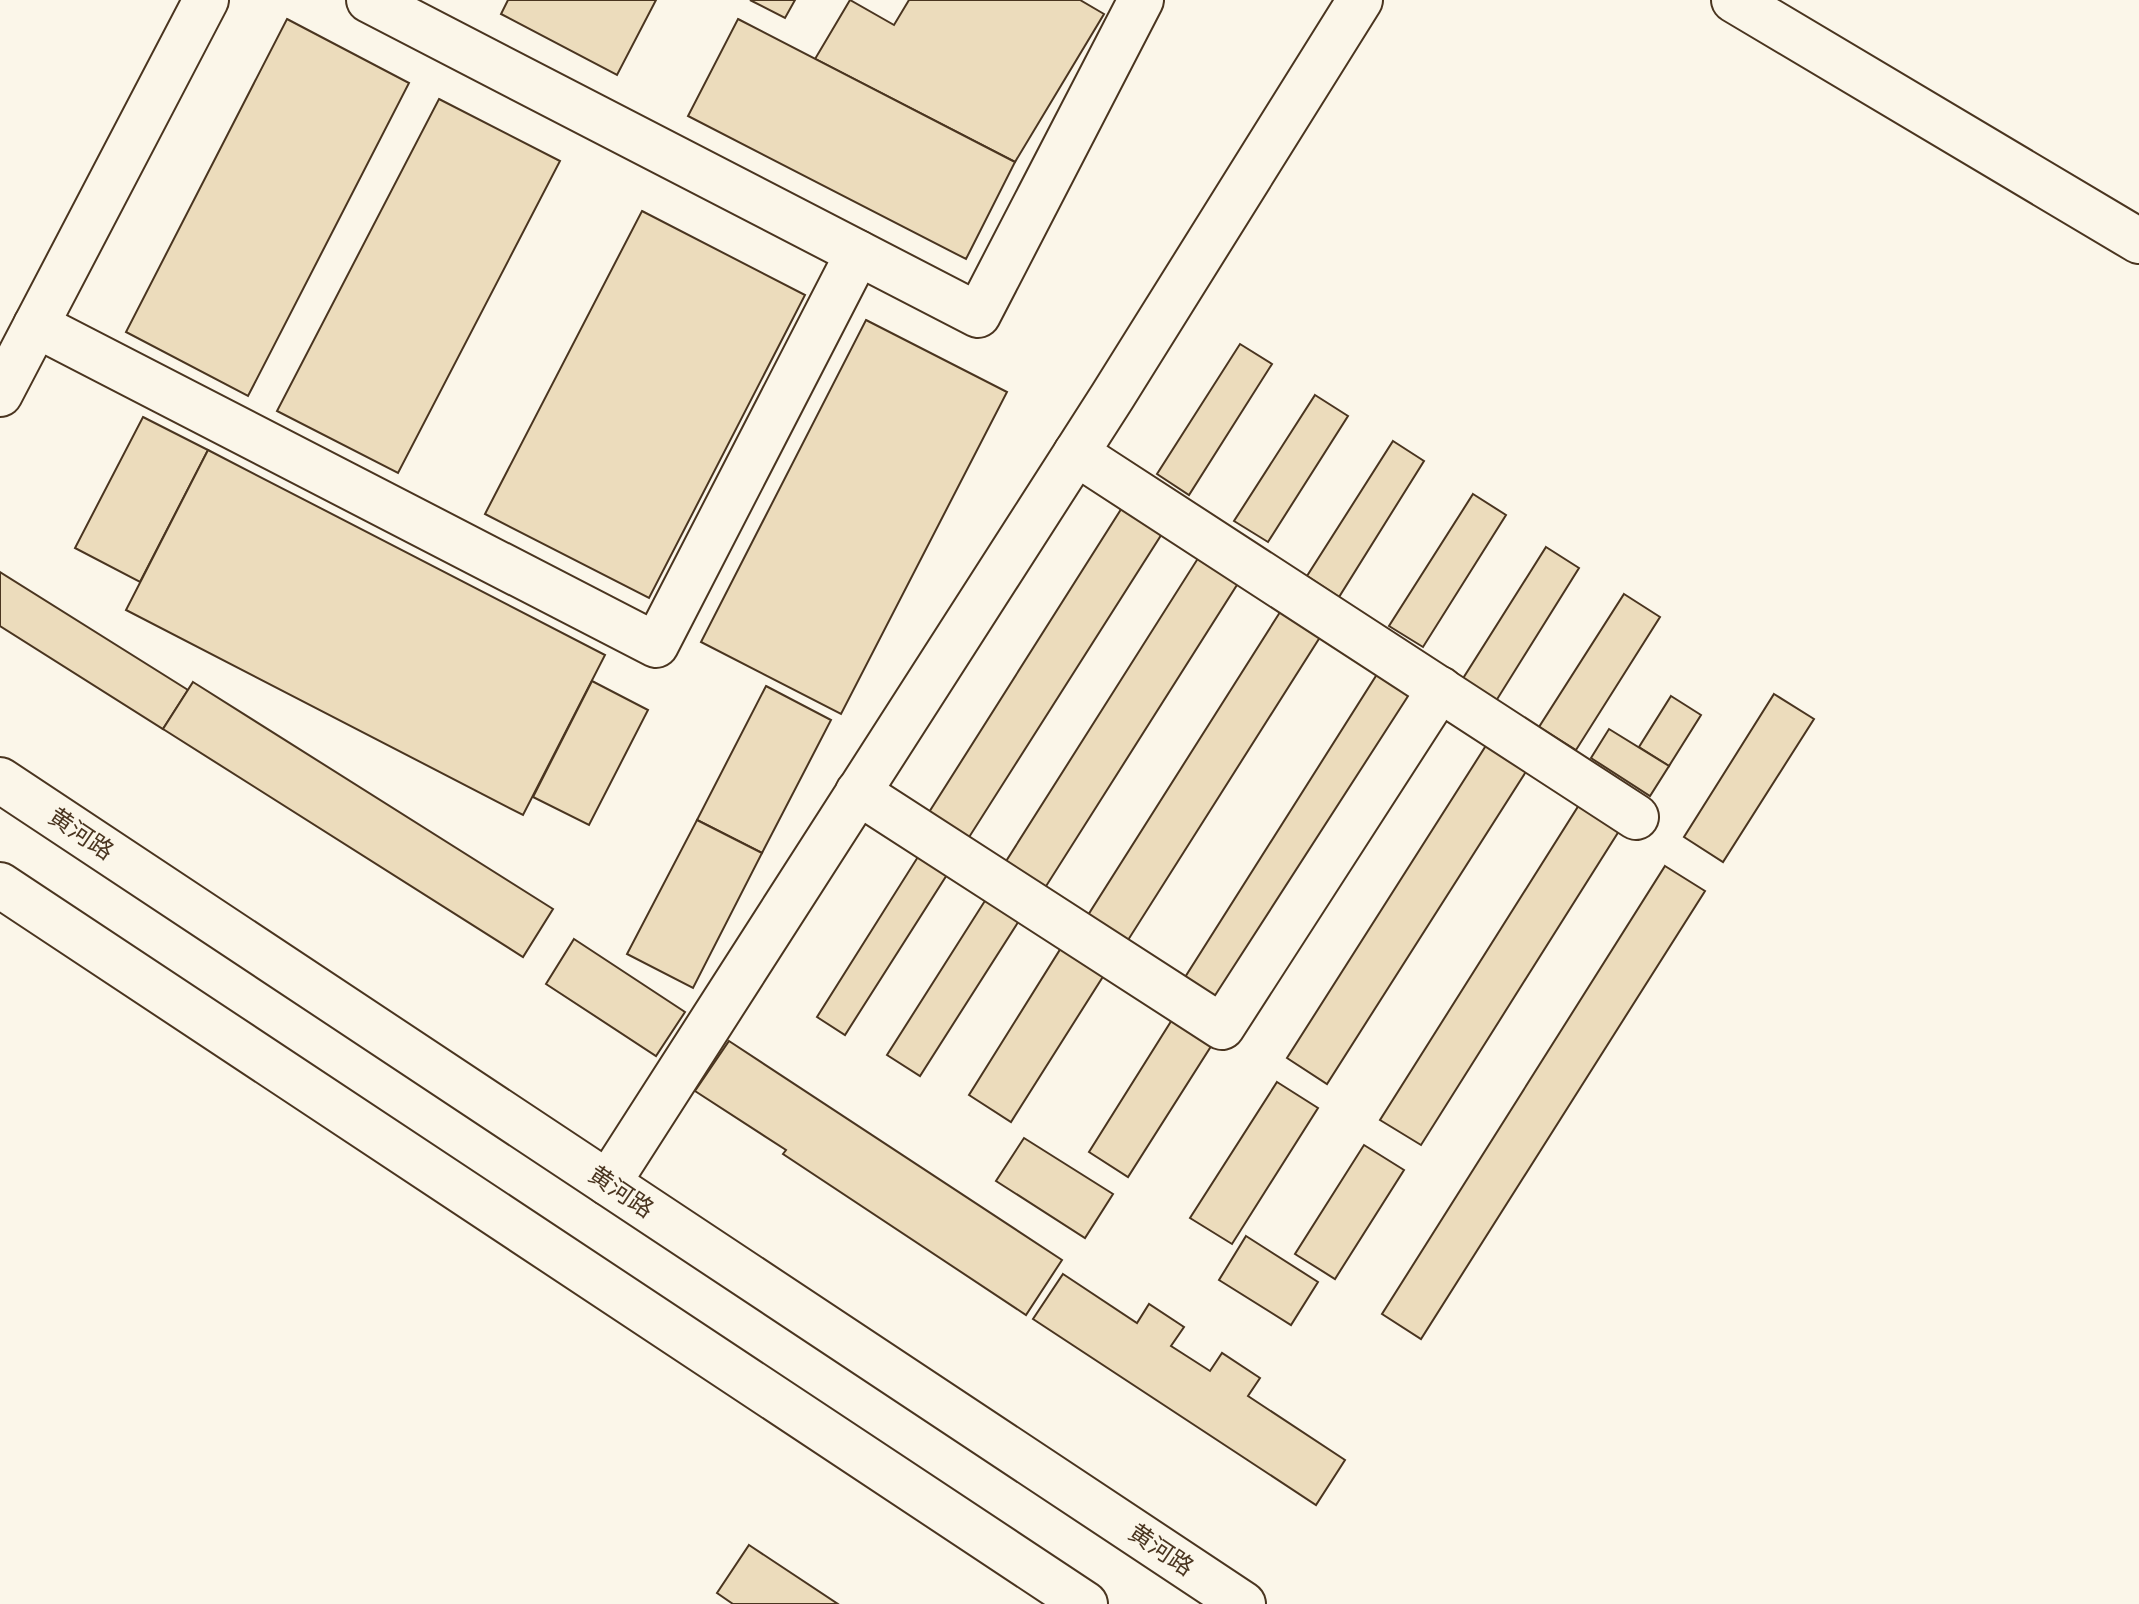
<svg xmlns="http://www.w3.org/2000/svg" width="2139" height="1604" viewBox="0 0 2139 1604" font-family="'Archivo Narrow','Noto Sans SC',sans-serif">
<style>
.building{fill:#ecdcbc;stroke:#4a3520;stroke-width:2}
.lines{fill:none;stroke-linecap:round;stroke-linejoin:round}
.minor-casing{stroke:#4a3520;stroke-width:48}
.major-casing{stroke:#4a3520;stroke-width:48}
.minor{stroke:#fbf6e9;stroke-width:44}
.major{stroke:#fbf6e9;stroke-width:44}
.labels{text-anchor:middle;stroke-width:6;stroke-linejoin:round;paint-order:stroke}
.street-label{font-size:24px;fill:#4a3520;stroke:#fbf6e9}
</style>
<rect width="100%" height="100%" fill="#fbf6e9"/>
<!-- building -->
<g class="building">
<path d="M508,0H656L617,75L501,14Z"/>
<path d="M750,0H795L785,18Z"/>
<path d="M850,0L894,25L909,0H1080L1104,14L1015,162L815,59Z"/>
<path d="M287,19L409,83L248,396L126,332Z"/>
<path d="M738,19L1015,162L966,259L688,116Z"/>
<path d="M439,99L560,161L398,473L277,411Z"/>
<path d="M642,211L805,295L649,598L485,514Z"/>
<path d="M866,320L1007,392L841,714L701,642Z"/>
<path d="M1240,344L1272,364L1189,495L1157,474Z"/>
<path d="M1315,395L1348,416L1268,542L1234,521Z"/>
<path d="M143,417L208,450L140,582L75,548Z"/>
<path d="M1393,441L1424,461L1339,597L1307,576Z"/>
<path d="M208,450L605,655L523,815L126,610Z"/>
<path d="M1473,494L1506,515L1423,647L1389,626Z"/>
<path d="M1125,503L1165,529L966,842L926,817Z"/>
<path d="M1546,547L1579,568L1496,701L1462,680Z"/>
<path d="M1202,552L1242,577L1043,891L1003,866Z"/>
<path d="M0,572L188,690L163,729L0,626Z"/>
<path d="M1624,594L1660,617L1576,750L1539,727Z"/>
<path d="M1282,609L1322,634L1123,948L1083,923Z"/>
<path d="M1381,668L1421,694L1222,1007L1182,982Z"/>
<path d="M592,681L648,710L589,825L533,797Z"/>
<path d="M193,682L553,909L523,957L163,729Z"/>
<path d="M766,686L831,720L762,853L697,820Z"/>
<path d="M1774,694L1814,719L1723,862L1684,837Z"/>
<path d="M1671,696L1701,715L1669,766L1639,747Z"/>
<path d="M1609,729L1669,766L1650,796L1591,758Z"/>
<path d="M1487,744L1527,770L1327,1084L1287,1058Z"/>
<path d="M1579,805L1619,831L1421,1145L1380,1120Z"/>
<path d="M697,820L762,853L693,988L627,954Z"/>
<path d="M921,852L950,870L845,1035L817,1017Z"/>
<path d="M1665,866L1705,891L1421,1339L1382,1314Z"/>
<path d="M988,896L1022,916L920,1076L887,1055Z"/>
<path d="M574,939L685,1012L656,1056L546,984Z"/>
<path d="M1061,948L1104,975L1011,1122L969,1095Z"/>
<path d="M1175,1015L1215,1040L1128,1177L1089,1152Z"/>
<path d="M729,1041L1062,1260L1026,1315L783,1154L786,1150L695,1091Z"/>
<path d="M1277,1082L1318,1108L1232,1244L1190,1218Z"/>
<path d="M1024,1138L1113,1194L1085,1238L996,1181Z"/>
<path d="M1364,1145L1404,1170L1335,1279L1295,1254Z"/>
<path d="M1246,1236L1318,1282L1291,1325L1219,1280Z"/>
<path d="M1063,1274L1137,1323L1149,1304L1184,1327L1171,1346L1210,1371L1222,1353L1260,1378L1248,1396L1345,1460L1316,1505L1033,1319Z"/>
<path d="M749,1545L838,1604H733L717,1593Z"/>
</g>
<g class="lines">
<defs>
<g id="minor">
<path d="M369,0L978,315L1141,0"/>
<path d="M1734,0L2139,241"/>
<path d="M36,325L656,645L858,253"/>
<path d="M0,394L206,0"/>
<path d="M1076,453L1636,817"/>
<path d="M858,792L1222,1027L1440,689"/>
<path d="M608,1183L1112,397L1360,0"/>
</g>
<g id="major">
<path d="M0,780L1243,1604"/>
<path d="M0,885L1085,1604"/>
</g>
</defs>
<!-- minor casing -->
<use href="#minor" class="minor-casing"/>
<!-- major casing -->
<use href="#major" class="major-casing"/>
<!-- minor -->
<use href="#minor" class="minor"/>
<!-- major -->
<use href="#major" class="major"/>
</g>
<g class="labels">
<!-- street labels -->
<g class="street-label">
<text transform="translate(81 834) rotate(34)" y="8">黄河路</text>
<text transform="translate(621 1192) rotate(34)" y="8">黄河路</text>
<text transform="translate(1161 1550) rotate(34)" y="8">黄河路</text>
</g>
</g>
</svg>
